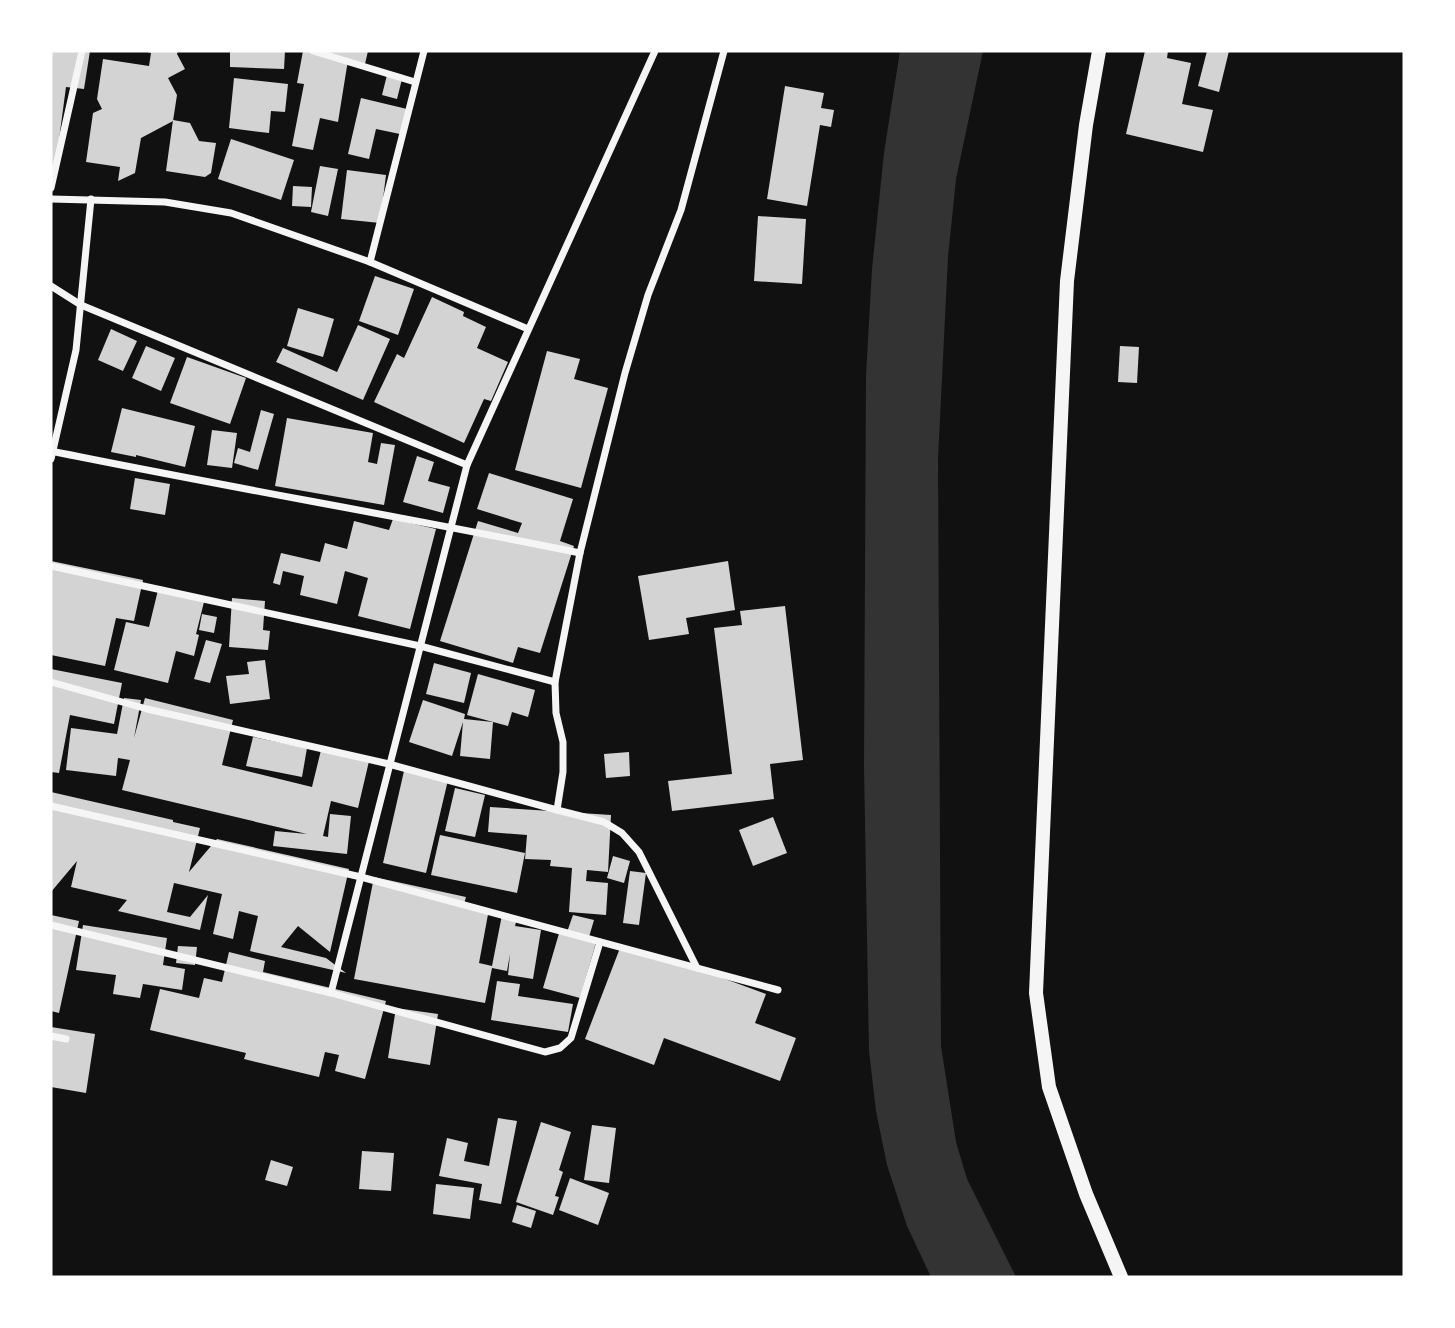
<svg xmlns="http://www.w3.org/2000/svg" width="1455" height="1328" viewBox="0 0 1455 1328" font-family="'Nunito Sans',sans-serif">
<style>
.water{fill:#333}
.building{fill:#d3d3d3}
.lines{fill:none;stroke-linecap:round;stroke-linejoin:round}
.minor{stroke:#f5f5f5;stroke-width:7}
.secondary{stroke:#f5f5f5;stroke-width:14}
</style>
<rect width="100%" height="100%" fill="#111"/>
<!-- water -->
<path class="water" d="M900,51H983L956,179L948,257L938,459L941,1046L956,1142L967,1179L1016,1277H931L907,1226L887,1165L876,1111L869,1051L864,766L866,375L872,269L884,153Z"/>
<!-- building -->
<g class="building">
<path d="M51,51H90L84,89L66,87L54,177L51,176Z"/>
<path d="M144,51H178L177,54L185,69L168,78L177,95L173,121L141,138L135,173L118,181L120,167L86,162L93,113L102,109L97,99L103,59L149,66L151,53Z"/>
<path d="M230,51H285L284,69L230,67Z"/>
<path d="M303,51H368L365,64L348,60L338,122L320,118L313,150L292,146L304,84L297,83Z"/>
<path d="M1145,51H1168L1167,58L1191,63L1182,104L1213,110L1203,152L1126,134Z"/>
<path d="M1207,51H1229L1219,92L1198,86Z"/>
<path d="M388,71L403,75L397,99L382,95Z"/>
<path d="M234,78L288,84L285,112L271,111L269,133L229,128Z"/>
<path d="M785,86L824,93L821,108L834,110L831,127L820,125L807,206L767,199Z"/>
<path d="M361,98L407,109L400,134L376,129L369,159L348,154Z"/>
<path d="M173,120L190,123L199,141L216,143L211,173L205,177L166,171Z"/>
<path d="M231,139L294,160L281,200L218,179Z"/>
<path d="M320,166L338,169L328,216L311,212Z"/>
<path d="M347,170L386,175L380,223L341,219Z"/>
<path d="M293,186L312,187L311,207L292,206Z"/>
<path d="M758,216L806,219L802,284L754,281Z"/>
<path d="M375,276L414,289L398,335L359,321Z"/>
<path d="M432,297L464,312L463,316L486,327L477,348L508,362L491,401L484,399L464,443L374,402L397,354L404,358Z"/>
<path d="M298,308L334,319L323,357L287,346Z"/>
<path d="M358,325L390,339L363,400L276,362L283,348L337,372Z"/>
<path d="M111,329L137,341L123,371L98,360Z"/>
<path d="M146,346L175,358L161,391L132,378Z"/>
<path d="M1120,346L1139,347L1137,383L1118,382Z"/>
<path d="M547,351L580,359L574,379L608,388L581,488L515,470Z"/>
<path d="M187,357L246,378L230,424L170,403Z"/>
<path d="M122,408L195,426L185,467L136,455V457L111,452Z"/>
<path d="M261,410L274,414L258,470L234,463L238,448L250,452Z"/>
<path d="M287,418L373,433L368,462L377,464L381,443L395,445L384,505L275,486Z"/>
<path d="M212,430L237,433L232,468L207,465Z"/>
<path d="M417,456L434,462L428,481L450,487L443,513L403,502Z"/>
<path d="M489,473L573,499L560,541L574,546L540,653L518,647L513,663L440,641L478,521L518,533L522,523L477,509Z"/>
<path d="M135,478L170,484L165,515L130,509Z"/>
<path d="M393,519L436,529L410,629L358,616L368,578L345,571L337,604L300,595L304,576L283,571L280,585L273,583L281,553L320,562L325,543L347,549L354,521L389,530Z"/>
<path d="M51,561L143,580L134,621L116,618L105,666L51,655Z"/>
<path d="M728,561L735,610L686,618L689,634L649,640L638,576Z"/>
<path d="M159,586L205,598L196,634L199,635L194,656L176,651L168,683L114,670L126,622L149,627Z"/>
<path d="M232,598L265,601L263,630L270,631L268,650L229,647Z"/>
<path d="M785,606L803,760L770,764L774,799L672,811L668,781L732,774L714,628L742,625L740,611Z"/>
<path d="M202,614L217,617L214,633L199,630Z"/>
<path d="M206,640L222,644L210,683L194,679Z"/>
<path d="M265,660L270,699L230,704L226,676L249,674L247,662Z"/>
<path d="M434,663L471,673L464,703L426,694Z"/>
<path d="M51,669L122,683L114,724L70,715L59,773L51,772Z"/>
<path d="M478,674L535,690L528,717L512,712L508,726L467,715Z"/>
<path d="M124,698L141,700L134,738L145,698L233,720L222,765L312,787L322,746L370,757L358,808L331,801L323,836L328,837L330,814L351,816L347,854L273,846L275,831L307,834L122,790L130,760L118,758L116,776L66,770L71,728L117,734Z"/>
<path d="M423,700L465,714L464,719L493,722L490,759L460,756L463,722L452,756L409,742Z"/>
<path d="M253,737L307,748L302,777L246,766Z"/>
<path d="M629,752L630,776L606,778L604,754Z"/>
<path d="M404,771L448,780L426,873L383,863Z"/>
<path d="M455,788L485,795L475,837L445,831Z"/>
<path d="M51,792L173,820V822L200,828L189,872L217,839L349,869L330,952L298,926L281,947L326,958L346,973L250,951L258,916L239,911L233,939L213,934L222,894L174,883L167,912L190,917L208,895L200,930L118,911L127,900L71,887L77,861L51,892Z"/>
<path d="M490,807L611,815L608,872L587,870L586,881L608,883L606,915L569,912L572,868L550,866L551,860L525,859L527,835L488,832Z"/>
<path d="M773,817L787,853L753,866L739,830Z"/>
<path d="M440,835L525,853L517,893L431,875Z"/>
<path d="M613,856L630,861L624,883L607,878Z"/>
<path d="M630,871L646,873L639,925L623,923Z"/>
<path d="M374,877L466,897L464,904L489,909L479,963L492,966L502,915L517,918L515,926L541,930L533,979L508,975L510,954L507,971L492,968L485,1003L354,979Z"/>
<path d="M51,915L79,921L59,1013L51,1011Z"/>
<path d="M573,915L594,920L589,937L597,939L580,998L543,988L560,930L567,932Z"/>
<path d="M83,925L167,938L163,965L185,969L182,990L143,984L140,998L113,994L116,975L76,970Z"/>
<path d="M178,946L197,947L195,965L176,963Z"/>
<path d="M620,948L655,960L657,954L766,994L755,1023L796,1038L780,1081L664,1038L654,1065L585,1039Z"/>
<path d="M229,952L265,961L263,972L386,1001L365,1079L335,1071L339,1055L325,1052L319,1077L244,1059L246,1053L150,1030L160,989L199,998L204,978L222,982Z"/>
<path d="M497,981L520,984L518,996L573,1004L568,1032L491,1020Z"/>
<path d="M396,1008L438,1014L430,1065L388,1058Z"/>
<path d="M51,1027L95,1034L86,1093L51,1087Z"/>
<path d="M498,1118L517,1121L501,1204L479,1200L482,1184L439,1176L447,1138L468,1143L464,1161L489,1166Z"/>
<path d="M541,1122L571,1132L559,1170L563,1172L555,1196L559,1197L553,1215L516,1202Z"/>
<path d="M592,1125L616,1128L609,1183L584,1180Z"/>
<path d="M362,1151L394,1153L391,1191L359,1189Z"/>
<path d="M271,1160L293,1167L287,1186L265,1180Z"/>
<path d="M570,1178L609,1193L598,1225L559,1210Z"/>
<path d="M436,1184L474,1188L470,1219L433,1214Z"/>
<path d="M517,1205L536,1211L531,1228L512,1222Z"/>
</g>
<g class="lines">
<!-- minor -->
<g class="minor">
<path d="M313,51L415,82"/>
<path d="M51,188L82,51"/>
<path d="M51,199L165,202L231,213L370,262L528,329"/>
<path d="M370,262L424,51"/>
<path d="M51,286L81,305L467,465"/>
<path d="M51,451C227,487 404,517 580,553"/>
<path d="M51,459L76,350L91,199"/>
<path d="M51,566L420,646L555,682"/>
<path d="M51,682L147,709L389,764L557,810"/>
<path d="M51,806L361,877L778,990"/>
<path d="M51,925L331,993L545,1052L560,1048L571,1038L600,942"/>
<path d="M697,968L639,852L622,833L604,822L557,810L563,772V742L556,713L555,682L580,553L625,373L648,295L681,210L724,51"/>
<path d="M331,993L467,465L655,51"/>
<path d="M51,1036L66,1039"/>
</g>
<!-- secondary -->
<path class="secondary" d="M1099,51L1086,125L1067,281L1036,993L1049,1087L1086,1194L1121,1277"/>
</g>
<!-- border -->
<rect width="1455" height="1328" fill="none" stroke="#ffffff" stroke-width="105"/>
</svg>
